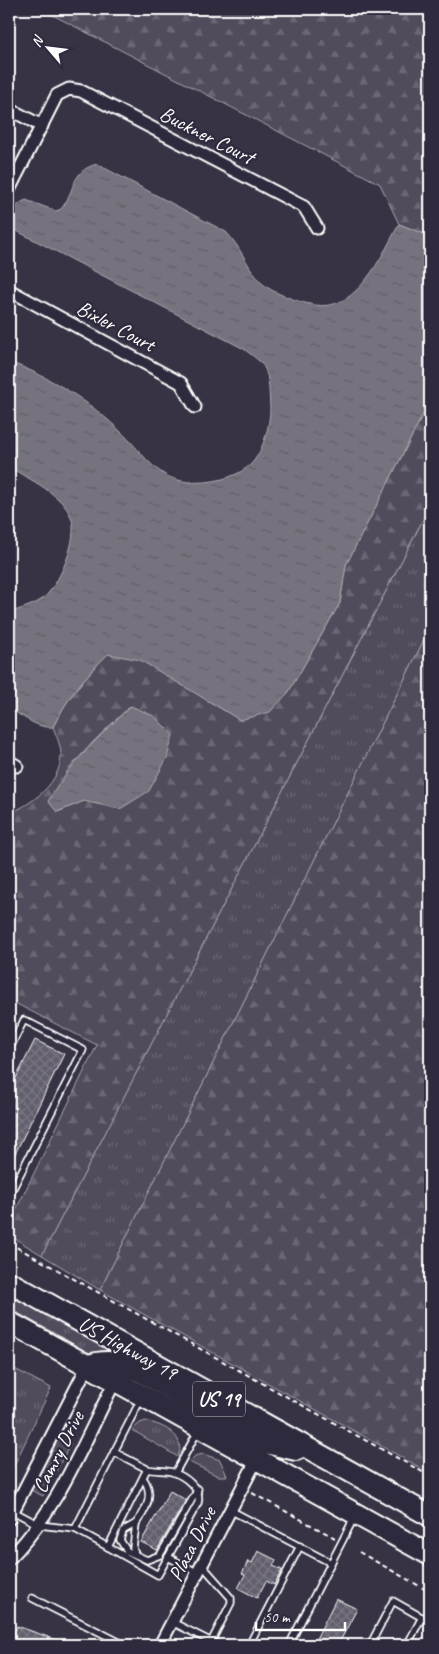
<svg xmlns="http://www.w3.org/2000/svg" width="439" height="1654" viewBox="0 0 439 1654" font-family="Caveat,sans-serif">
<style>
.grass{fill:url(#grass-tufts);stroke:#a8a6ae}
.forest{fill:url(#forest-firs);stroke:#a8a6ae;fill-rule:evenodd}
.water{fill:url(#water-ripples);stroke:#adabb2}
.building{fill:url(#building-cross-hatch);stroke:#fff}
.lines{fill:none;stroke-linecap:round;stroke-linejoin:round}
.lane-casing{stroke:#fff;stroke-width:9}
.street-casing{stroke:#fff;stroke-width:15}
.highway-casing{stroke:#fff;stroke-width:24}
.path{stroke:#fff;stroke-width:2;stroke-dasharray:5 4;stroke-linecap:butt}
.lane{stroke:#2f2a3d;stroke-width:5.5}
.street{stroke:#2f2a3d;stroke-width:11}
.highway{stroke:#2f2a3d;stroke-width:20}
.labels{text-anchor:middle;stroke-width:4.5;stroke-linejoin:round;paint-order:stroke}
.shield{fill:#2f2a3d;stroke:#c1bfc5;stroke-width:1}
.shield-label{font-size:20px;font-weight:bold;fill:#fff}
.street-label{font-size:21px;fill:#fff;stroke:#2f2a3d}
</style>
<defs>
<pattern id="grass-tufts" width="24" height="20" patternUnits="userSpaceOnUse" patternTransform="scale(1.25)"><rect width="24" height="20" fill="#514c5c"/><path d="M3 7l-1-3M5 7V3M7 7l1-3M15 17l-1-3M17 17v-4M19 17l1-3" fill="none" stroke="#6b6774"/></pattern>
<pattern id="forest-firs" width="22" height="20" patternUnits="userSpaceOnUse" patternTransform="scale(1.25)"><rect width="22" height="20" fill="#514c5c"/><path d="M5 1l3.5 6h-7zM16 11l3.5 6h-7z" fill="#6b6774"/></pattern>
<pattern id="water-ripples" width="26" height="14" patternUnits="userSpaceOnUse" patternTransform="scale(1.25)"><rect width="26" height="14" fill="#76737f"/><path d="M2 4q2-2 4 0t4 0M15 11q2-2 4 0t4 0" fill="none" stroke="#5f5e63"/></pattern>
<pattern id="building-cross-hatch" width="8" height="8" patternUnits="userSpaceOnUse" patternTransform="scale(1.25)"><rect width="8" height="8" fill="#635f6d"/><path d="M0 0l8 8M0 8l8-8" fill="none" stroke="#7a7783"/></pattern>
</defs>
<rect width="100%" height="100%" fill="#373345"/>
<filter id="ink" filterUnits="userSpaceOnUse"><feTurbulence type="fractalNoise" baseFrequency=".02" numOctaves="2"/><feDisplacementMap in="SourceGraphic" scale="10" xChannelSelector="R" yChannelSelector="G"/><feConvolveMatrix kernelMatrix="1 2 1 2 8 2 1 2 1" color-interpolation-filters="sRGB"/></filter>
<g filter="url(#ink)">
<!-- grass -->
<g class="grass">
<path d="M430,506V628L100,1290L42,1255Z"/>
<path d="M9,1295L14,1297L119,1354L95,1356L9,1308Z"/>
<path d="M9,1366L51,1388L9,1476Z"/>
<path d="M146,1421C165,1426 186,1435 178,1457L132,1430L140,1423Z"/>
<path d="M59,1437L71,1443L43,1496L31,1490Z"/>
<path d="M203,1454L220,1460L227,1476H218L189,1462L195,1456Z"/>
</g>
<!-- forest -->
<g class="forest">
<path d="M41,9H430V236L399,224L380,184Z"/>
<path d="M430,401V506L42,1255L9,1235V1224L97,1045L9,1000V814C32,803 61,784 61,754C61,746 56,735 53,727C67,698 85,677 108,654L139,659L240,720L288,693L340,603L346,565ZM130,706L120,809L84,801L58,812L67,771L93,742Z"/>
<path d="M430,628V1473L100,1290Z"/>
</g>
<!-- water -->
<g class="water">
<path d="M97,164L226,232C240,246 246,264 258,279C267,290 282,295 295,300C304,303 319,307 329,305C362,301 385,250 399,224L430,236V401L346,565L340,603L288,693L270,712L240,720L140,660L108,654C85,676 67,698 53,727C38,729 22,716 9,708V613C19,609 32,606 41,600C58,589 80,537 71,517C62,494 29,479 9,467V362C49,376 91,402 121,432C139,448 153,474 178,480C201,486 237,480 253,462C264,449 270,424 270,408C269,396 270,378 264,367C261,361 250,354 244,349L15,230C9,218 13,205 26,200L56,211L61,209C76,191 70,171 97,164Z"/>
<path d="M131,706L154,716L173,735L167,758L149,791L120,809L84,801L57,812L48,801C72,762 98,737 131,706Z"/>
</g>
<!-- building -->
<g class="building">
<path d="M35,1040L64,1054L9,1166V1092Z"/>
<path d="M170,1491L186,1500L157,1550L141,1542Z"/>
<path d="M258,1551L276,1560L273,1566L282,1570L274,1585L266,1581L257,1598L238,1588L245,1575L242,1574L248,1561L252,1563Z"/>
<path d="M336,1599L357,1609L338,1645H313Z"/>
<path d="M17,1626L68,1644L67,1645H9Z"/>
</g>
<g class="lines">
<defs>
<g id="lane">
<path d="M9,1050L24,1020L83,1050L9,1196"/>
<path d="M114,1452L141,1399"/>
<path d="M147,1469C155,1471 165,1470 172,1472C185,1476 202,1489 198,1503L158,1575L108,1547Z"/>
<path d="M175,1473L198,1431"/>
<path d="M143,1478C154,1493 148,1508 137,1522C134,1526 127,1527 123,1531L120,1540L127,1551L147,1560L160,1555L198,1489"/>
<path d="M230,1510L331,1563"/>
<path d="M13,1511L39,1525L75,1529L108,1547"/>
<path d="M75,1529L114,1452L147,1469"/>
<path d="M135,1554L133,1548L136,1524"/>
<path d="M168,1557L198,1573"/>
<path d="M202,1565L231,1598V1603L211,1642"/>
<path d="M32,1598L125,1645"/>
<path d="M172,1622L218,1645"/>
<path d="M249,1645L300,1546"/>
<path d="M289,1645L354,1518"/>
<path d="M370,1645L393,1601L430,1622"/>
<path d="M407,1645L422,1617"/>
</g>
<g id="street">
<path d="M9,109L42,126"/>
<path d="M9,190L57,95L69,89L81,91L304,207L317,228"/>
<path d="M9,290L181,383L195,407"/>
<path d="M9,761L17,766"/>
<path d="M9,1519L88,1365"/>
<path d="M9,1559C58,1510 84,1442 115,1381"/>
<path d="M160,1645L257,1459"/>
</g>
<g id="highway">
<path d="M9,1282L430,1516"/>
<path d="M9,1322L430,1555"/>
<path d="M88,1365C109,1359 118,1362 139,1371L266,1443L296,1450"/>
</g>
</defs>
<!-- lane casing -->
<use href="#lane" class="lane-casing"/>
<!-- street casing -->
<use href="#street" class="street-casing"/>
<!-- highway casing -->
<use href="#highway" class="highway-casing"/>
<!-- path -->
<g class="path">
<path d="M9,1243L430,1476"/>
<path d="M252,1493L335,1538"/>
<path d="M359,1552L430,1592"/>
</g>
<!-- lane -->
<use href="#lane" class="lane"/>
<!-- street -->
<use href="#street" class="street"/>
<!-- highway -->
<use href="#highway" class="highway"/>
</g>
</g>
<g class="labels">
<!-- shield labels -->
<rect class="shield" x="193" y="1381.5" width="52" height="35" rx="4"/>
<g class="shield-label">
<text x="219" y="1406">US 19</text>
</g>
<!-- street labels -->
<g class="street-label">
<text transform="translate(207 135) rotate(27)" y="7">Buckner Court</text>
<text transform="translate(116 326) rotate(28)" y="7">Bixler Court</text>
<text transform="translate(128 1348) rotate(29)" y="7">US Highway 19</text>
<text transform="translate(58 1452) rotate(-63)" y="7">Camry Drive</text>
<text transform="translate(192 1544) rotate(-63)" y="7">Plaza Drive</text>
</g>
</g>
<!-- margin -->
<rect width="439" height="1654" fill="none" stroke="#2f2a3d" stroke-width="30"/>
<rect x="15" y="15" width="409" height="1624" fill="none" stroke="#fff" stroke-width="2" filter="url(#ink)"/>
<!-- north arrow -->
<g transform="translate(48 48) rotate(298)" stroke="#2f2a3d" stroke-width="4" paint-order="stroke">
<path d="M0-4L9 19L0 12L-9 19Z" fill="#ffffff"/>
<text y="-8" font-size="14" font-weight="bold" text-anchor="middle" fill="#ffffff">N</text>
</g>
<!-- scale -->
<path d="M256 1622v8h89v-8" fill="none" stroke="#ffffff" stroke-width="2.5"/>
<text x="264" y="1622" font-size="15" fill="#ffffff" stroke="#2f2a3d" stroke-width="4" paint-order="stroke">50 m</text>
</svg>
